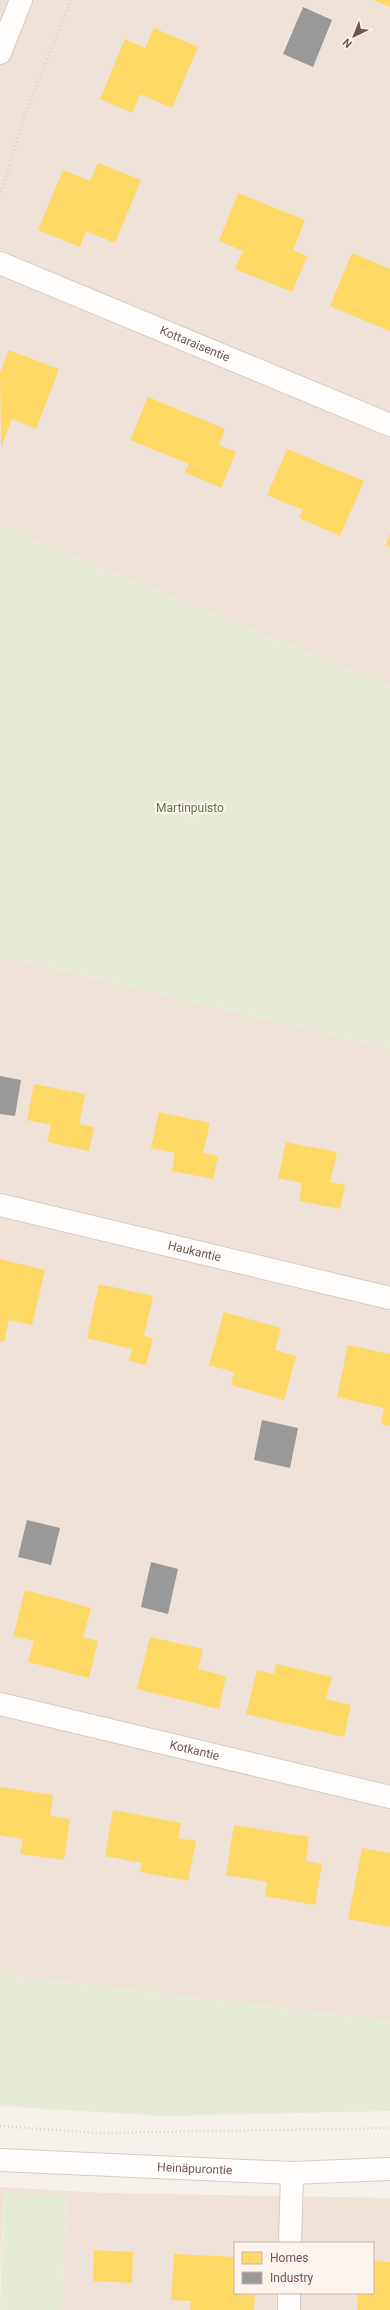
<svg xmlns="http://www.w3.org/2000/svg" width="390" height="2310" viewBox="0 0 390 2310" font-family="Roboto,sans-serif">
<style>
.residential{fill:#eee2d9;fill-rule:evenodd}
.green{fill:#e6ebd7}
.homes{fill:#ffd966}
.industry{fill:#999}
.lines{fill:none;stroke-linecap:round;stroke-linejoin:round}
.street-casing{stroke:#d4ccc8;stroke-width:24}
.secondary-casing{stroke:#d5ccc8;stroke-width:24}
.path{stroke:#d9d0ce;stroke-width:2.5;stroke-dasharray:1 3;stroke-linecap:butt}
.street{stroke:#fefdfc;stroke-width:22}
.secondary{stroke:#fefdfc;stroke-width:22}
.labels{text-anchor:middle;stroke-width:4;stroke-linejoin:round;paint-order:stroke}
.street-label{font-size:12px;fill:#72554e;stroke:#fdf4ed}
.park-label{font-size:12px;fill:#5d7746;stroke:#fdf4ed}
</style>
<rect width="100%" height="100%" fill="#f6f0eb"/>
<!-- residential -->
<g class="residential">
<path d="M0,0H390V686L0,526Z"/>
<path d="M0,956L390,1049V2021L0,1974Z"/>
<path d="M0,2187L104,2193L390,2198V2310H62L67,2196L4,2193L0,2277ZM235,2243H373V2293H235Z"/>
</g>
<!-- green -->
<g class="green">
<path d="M0,526L390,686V1049L0,956Z"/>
<path d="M0,1974L390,2021V2111L163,2116L0,2106Z"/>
<path d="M4,2193L67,2196L62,2310H0Z"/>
</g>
<!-- homes -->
<g class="homes">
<path d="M373,0H390V7Z"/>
<path d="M154,28L198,47L172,108L140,94L132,113L100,99L125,39L145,48Z"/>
<path d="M98,163L141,180L115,243L86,231L80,247L38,230L63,170L90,181Z"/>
<path d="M238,193L305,220L293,250L307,256L292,292L235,269L243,251L219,241Z"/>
<path d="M352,253L390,269V331L330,306Z"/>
<path d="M9,350L59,369L36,429L12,419L1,447L0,373Z"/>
<path d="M148,397L225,429L219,445L236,452L221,488L185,472L189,464L130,440Z"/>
<path d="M287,449L364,481L340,536L299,518L303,510L267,495Z"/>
<path d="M390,534V547L385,545Z"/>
<path d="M34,1084L85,1094L79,1124L94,1127L89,1151L47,1142L51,1125L27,1120Z"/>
<path d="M159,1112L210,1123L203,1153L218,1156L213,1179L172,1171L175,1153L151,1148Z"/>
<path d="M286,1142L337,1152L330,1182L345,1185L340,1209L299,1201L302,1183L278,1178Z"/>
<path d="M0,1259L45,1270L32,1325L9,1320L4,1342H0Z"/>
<path d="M99,1284L153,1296L144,1336L153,1338L146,1365L129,1361L132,1349L87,1338Z"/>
<path d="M224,1312L281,1328L275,1350L296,1356L284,1400L231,1385L234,1372L209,1365Z"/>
<path d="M348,1345L390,1354V1426L381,1424L384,1408L337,1397Z"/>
<path d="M25,1590L91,1608L83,1637L98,1641L89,1678L28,1662L34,1641L13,1636Z"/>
<path d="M150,1637L203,1649L198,1669L226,1676L219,1709L137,1689Z"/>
<path d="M276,1664L332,1677L326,1699L351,1705L344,1737L246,1714L257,1670L274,1674Z"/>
<path d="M0,1787L53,1795L50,1816L70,1819L64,1860L20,1854L23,1839L0,1835Z"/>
<path d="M113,1810L181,1823L178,1838L196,1841L188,1881L140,1872L142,1863L105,1856Z"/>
<path d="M234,1825L309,1837L306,1861L322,1864L315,1905L265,1896L267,1882L226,1875Z"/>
<path d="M362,1848L390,1853V1927L348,1919Z"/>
<path d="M94,2250L133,2252L132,2283L93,2281Z"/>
<path d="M174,2254L235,2257V2293L255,2295L254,2310H190L191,2301L171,2300Z"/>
<path d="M373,2261L390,2262V2310H357L358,2293H373Z"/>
</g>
<!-- industry -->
<g class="industry">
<path d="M303,7L332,20L313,67L283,54Z"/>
<path d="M0,1076L21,1080L15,1116L0,1114Z"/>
<path d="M262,1420L298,1428L290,1468L254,1460Z"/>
<path d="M27,1520L60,1528L51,1565L18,1557Z"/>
<path d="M151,1562L178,1569L168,1614L141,1607Z"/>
</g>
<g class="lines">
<defs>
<g id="street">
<path id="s1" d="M0,263L390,425"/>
<path id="s2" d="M0,1205L390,1298"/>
<path id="s3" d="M0,1704L390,1797"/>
<path d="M290,2243L292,2173"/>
<path d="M289,2310V2293"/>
</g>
<g id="secondary">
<path d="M0,53L21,0"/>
<path id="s4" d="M0,2160L292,2173L390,2169"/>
</g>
</defs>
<!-- street casing -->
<use href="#street" class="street-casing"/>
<!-- secondary casing -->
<use href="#secondary" class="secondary-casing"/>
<!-- path -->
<g class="path">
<path d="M0,196L24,117L71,0"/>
<path d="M0,2126L97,2133L390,2128"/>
</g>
<!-- street -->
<use href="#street" class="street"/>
<!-- secondary -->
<use href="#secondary" class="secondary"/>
</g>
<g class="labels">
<!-- street labels -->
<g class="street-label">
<text dy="4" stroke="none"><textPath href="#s1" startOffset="211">Kottaraisentie</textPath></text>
<text dy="4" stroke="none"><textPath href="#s2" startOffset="200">Haukantie</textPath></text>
<text dy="4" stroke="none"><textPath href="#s3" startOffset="200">Kotkantie</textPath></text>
<text dy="4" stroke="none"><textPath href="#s4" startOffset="195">Heinäpurontie</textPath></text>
</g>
<!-- park labels -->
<g class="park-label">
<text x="190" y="812">Martinpuisto</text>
</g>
</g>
<!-- legend -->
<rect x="234" y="2242" width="140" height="52" fill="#fdf4ed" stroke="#c5b4ad"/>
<rect x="242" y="2252" width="20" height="12" fill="#ffd966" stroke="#c5b4ad"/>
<text x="270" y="2262" font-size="12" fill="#72554e">Homes</text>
<rect x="242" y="2272" width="20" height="12" fill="#999999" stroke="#c5b4ad"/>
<text x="270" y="2282" font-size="12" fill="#72554e">Industry</text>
<!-- north arrow -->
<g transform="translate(354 36) rotate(223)" stroke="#fdf4ed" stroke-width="3" paint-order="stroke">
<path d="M0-3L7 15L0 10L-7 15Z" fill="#72554e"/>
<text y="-6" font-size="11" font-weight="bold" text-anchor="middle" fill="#72554e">N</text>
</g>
</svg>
